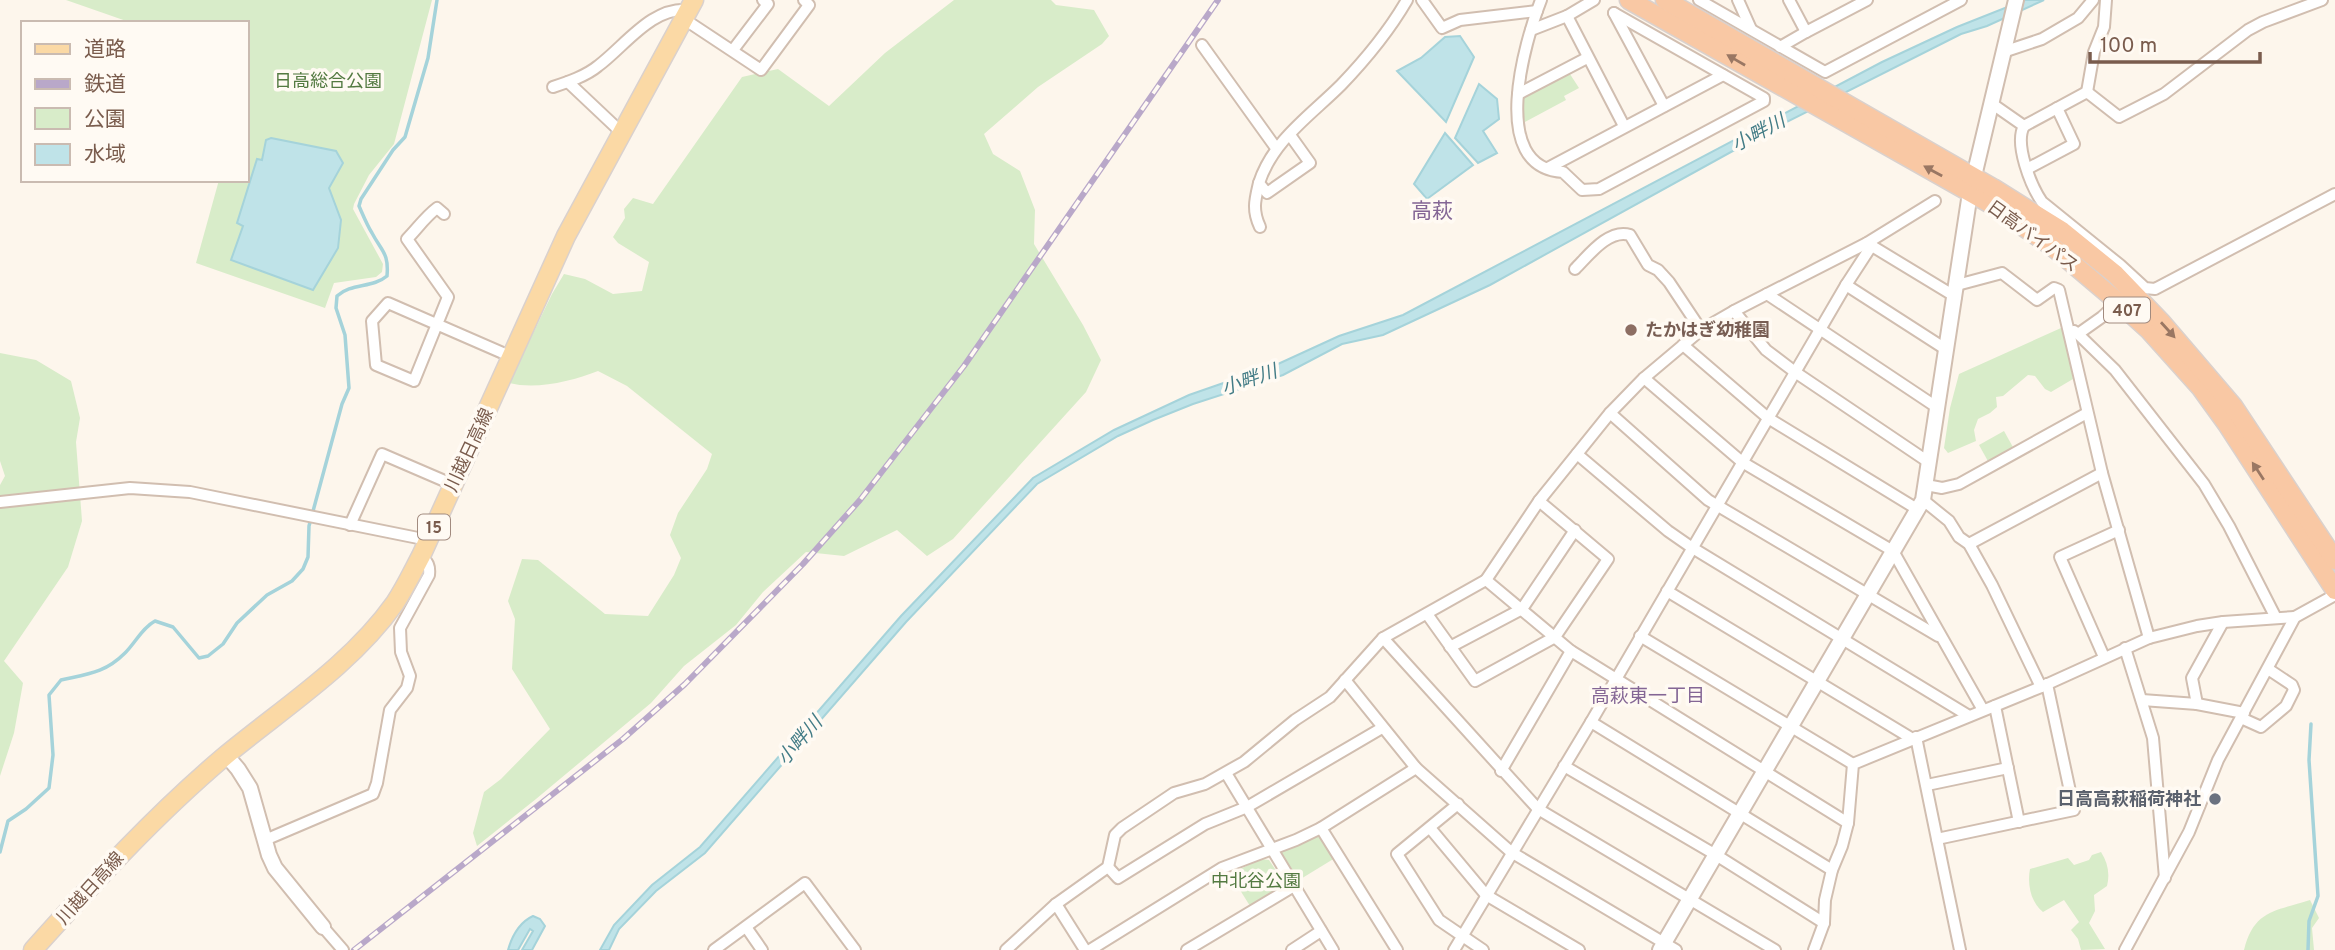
<svg xmlns="http://www.w3.org/2000/svg" width="2335" height="950" viewBox="0 0 2335 950" font-family="Overpass,'Noto Sans JP',sans-serif">
<style>
.green{fill:#d8ecc9}
.water{fill:#bfe3e8;stroke:#a5d3da;stroke-width:2}
.lines{fill:none;stroke-linecap:round;stroke-linejoin:round}
.stream{stroke:#a5d3da;stroke-width:3.5}
.minor-casing{stroke:#d1beb0;stroke-width:14}
.tertiary-casing{stroke:#d1beb0;stroke-width:18}
.primary-casing{stroke:#dad1cd;stroke-width:21}
.trunk-casing{stroke:#dad1cd;stroke-width:21}
.minor{stroke:#fff;stroke-width:10}
.tertiary{stroke:#fff;stroke-width:14}
.primary{stroke:#fbd9a5;stroke-width:18}
.trunk{stroke:#f9c8a4;stroke-width:18}
.rail-casing{stroke:#b9a8c9;stroke-width:6}
.rail{stroke:#fffaf3;stroke-width:3.5;stroke-dasharray:10;stroke-linecap:butt}
.oneway{fill:#9a7763}
.education-dot{fill:#8d6e63;stroke:#fffaf3;stroke-width:2.5}
.worship-dot{fill:#6b7280;stroke:#fffaf3;stroke-width:2.5}
.labels{text-anchor:middle;stroke-width:7;stroke-linejoin:round;paint-order:stroke}
.shield{fill:#fffaf3;stroke:#a28b7f;stroke-width:2}
.shield-label{font-size:16px;font-weight:bold;fill:#7a5c4d}
.park-label{font-size:18px;fill:#537a41;stroke:#fffaf3}
.street-label{font-size:18px;fill:#7a5c4d;stroke:#fffaf3}
.education-label{font-size:18px;font-weight:bold;fill:#785e54;stroke:#fffaf3;text-anchor:start}
.worship-label{font-size:18px;font-weight:bold;fill:#5b616d;stroke:#fffaf3;text-anchor:end}
.water-label{font-size:19px;font-style:italic;fill:#437c86;stroke:#fffaf3}
.neighbourhood-label{font-size:19px;fill:#846695;stroke:#fffaf3}
.quarter-label{font-size:21px;fill:#846695;stroke:#fffaf3}
</style>
<rect width="100%" height="100%" fill="#fdf6ec"/>
<!-- green -->
<g class="green">
<path d="M66,0H432L394,144L369,175L354,204L353,209L383,264L382,272L376,277L334,283L325,308L196,263L219,180H247V23H132Z"/>
<path d="M954,0H1051L1056,5L1094,10L1109,36L1102,44L1038,87L984,134L993,154L1020,171L1035,210L1034,244L1083,325L1101,360L1086,392L953,539L927,556L897,530L844,556L806,552L763,592L736,625L684,666L651,703L536,799L477,846L473,833L484,792L501,779L550,729L512,669L515,619L508,601L522,559L538,560L605,614L648,616L674,575L681,558L670,535L678,513L707,469L712,454L627,386L598,371C572,381 537,390 509,383L552,294L564,274L585,279L613,294L642,291L649,262L618,243L613,237L625,218L624,209L633,198L653,204L742,77L778,69L829,106L885,53Z"/>
<path d="M1568,71L1579,88L1564,96L1566,100L1523,123V96Z"/>
<path d="M2061,328L2066,340L2073,379L2051,392L2045,389L2035,376L2028,375L2003,396L1996,397L1997,407L1990,413L1978,419L1974,430L1976,441L1948,453L1944,448L1950,408L1959,374Z"/>
<path d="M0,353L36,360L71,381L80,418L76,442L82,521L68,567L4,661L23,683L14,733L0,776V485L5,476L0,461Z"/>
<path d="M2004,431L2014,449L1989,463L1979,445Z"/>
<path d="M1319,832L1335,858L1299,880L1279,850Z"/>
<path d="M2101,852C2108,863 2110,874 2107,886L2094,895L2095,911L2089,923L2105,949L2081,950L2078,939L2071,930L2079,922L2064,900L2043,912C2031,903 2027,884 2030,869L2068,858L2074,865L2089,860L2092,855Z"/>
<path d="M1261,859L1269,860L1285,884L1250,906L1230,874Z"/>
<path d="M2310,900L2319,918L2312,928L2314,950H2244C2254,909 2277,911 2310,900Z"/>
</g>
<!-- water -->
<g class="water">
<path d="M2025,0H2044L1987,26L1961,34L1769,131L1490,285L1383,335L1342,344L1283,375L1193,404L1153,420L1118,436L1037,484L906,622L705,853L656,891L619,929L609,950H600L614,925L652,885L700,847L901,616L1033,478L1114,430L1189,395L1278,364L1339,336L1403,315L1882,62L1957,27Z"/>
<path d="M1460,36L1474,57L1446,122L1397,71L1421,58L1445,37Z"/>
<path d="M1479,84L1497,99L1499,119L1483,131L1497,153L1478,163L1455,138Z"/>
<path d="M1445,133L1473,165L1427,199L1414,184Z"/>
<path d="M271,138L336,151L343,163L329,188L341,220L338,248L313,290L231,260L243,226L237,223L257,159L262,160L266,140Z"/>
<path d="M533,916L540,919L545,926L532,950H522L533,931L530,929L518,950H508C512,936 520,922 533,916Z"/>
</g>
<g class="lines">
<!-- stream -->
<g class="stream">
<path d="M0,852L8,821L26,809L49,788L53,755L49,695L61,680C88,674 105,673 125,653C136,642 142,628 155,621L173,627L199,658L208,656L223,644L237,623L267,595L292,581L303,569L308,557L309,526L342,404L349,388L345,335L336,308L337,296C351,283 373,288 387,276C389,253 382,252 372,233C367,225 363,215 359,206L361,199L393,150L405,137L428,58L437,0"/>
<path d="M2308,950L2309,921L2318,896L2309,760L2311,724"/>
</g>
<defs>
<g id="minor">
<path d="M1422,0L1442,28L1460,20L1537,11"/>
<path d="M1541,0C1525,41 1487,168 1563,172L1582,190L1599,189L1764,101V98L1614,13"/>
<path d="M1699,0L1825,72L1961,0"/>
<path d="M1738,0L1751,29"/>
<path d="M1789,0L1806,32L1867,0"/>
<path d="M1614,13L1664,106"/>
<path d="M1567,16L1624,126"/>
<path d="M684,19L761,70L809,5L804,0"/>
<path d="M1531,30L1567,16L1594,0"/>
<path d="M1202,45L1276,148"/>
<path d="M1780,47L1806,32"/>
<path d="M733,50L768,4L763,0"/>
<path d="M2003,52L2042,39L2078,18L2093,0"/>
<path d="M568,82L621,132"/>
<path d="M553,87C568,82 586,76 598,66C625,46 652,6 689,10"/>
<path d="M2087,92L2094,52L2104,27L2106,0"/>
<path d="M1518,94L1587,58"/>
<path d="M1991,103L2024,126C2014,144 2031,186 2042,202L2120,265L2145,288L2155,289L2335,194"/>
<path d="M2024,126L2087,92L2119,117L2164,94L2248,30L2263,22L2322,0"/>
<path d="M1290,135L1310,163L1267,193L1259,183C1273,140 1311,115 1341,85C1366,59 1389,31 1407,0"/>
<path d="M1548,168L1723,75"/>
<path d="M2027,169L2074,144L2057,108"/>
<path d="M1259,183C1255,200 1252,210 1260,227"/>
<path d="M444,214L437,208C425,217 417,229 407,239L448,297L414,381L376,365L372,321L388,303L512,357"/>
<path d="M1867,243L1956,297"/>
<path d="M1575,269C1588,256 1609,228 1630,235L1648,265L1658,270L1669,282L1701,330"/>
<path d="M1846,285L1947,350"/>
<path d="M1957,285L2002,273L2037,300L2054,288L2059,290L2102,473L2149,638"/>
<path d="M1767,294L1938,408"/>
<path d="M1734,311L1766,350L1795,372L1930,463"/>
<path d="M2074,331L2078,334L2102,317L2118,302"/>
<path d="M2078,334L2115,370L2204,484L2229,526L2276,618"/>
<path d="M1683,345L1768,418L1917,509"/>
<path d="M1644,378L1742,462L1893,551L1983,710"/>
<path d="M1610,413L1708,500L1938,636"/>
<path d="M1577,454L1668,531L1691,547L1969,716"/>
<path d="M1926,485L1942,488L1959,484L2087,413"/>
<path d="M1923,500L1949,521L1959,537L1969,544L1992,585L2041,687"/>
<path d="M0,502L130,488L190,492L428,540"/>
<path d="M350,525L382,454L454,485"/>
<path d="M1969,544L2102,473"/>
<path d="M1486,580L1571,651L1848,823"/>
<path d="M1667,591L1911,738"/>
<path d="M1427,614L1475,681L1555,637L1608,559L1539,501"/>
<path d="M1640,636L1853,764"/>
<path d="M1383,638L1538,809L1775,950"/>
<path d="M1450,647L1522,609L1575,530"/>
<path d="M2125,648L2153,738L2165,878"/>
<path d="M2104,657L2060,557L2119,530"/>
<path d="M1345,680L1416,768L1511,852L1676,950"/>
<path d="M2142,700L2197,704L2244,713"/>
<path d="M2197,704L2192,678L2223,622"/>
<path d="M1995,706L2019,822"/>
<path d="M2241,718L2261,727L2286,706L2294,690L2292,685L2268,669"/>
<path d="M1591,722L1832,870"/>
<path d="M1916,737L1937,839L2074,810L2047,684"/>
<path d="M1564,766L1716,855L1824,923"/>
<path d="M1501,771L1571,651"/>
<path d="M1226,773L1333,950"/>
<path d="M1927,785L2008,768"/>
<path d="M1458,804L1397,854L1439,920L1483,950"/>
<path d="M1321,828L1397,950"/>
<path d="M1430,828L1486,895L1579,950"/>
<path d="M1937,839L1960,950"/>
<path d="M265,840L373,794L377,783L390,710L407,688L410,676L401,652L400,628L429,575C430,566 428,562 421,556"/>
<path d="M1108,867L1118,878L1205,824L1247,807L1382,728"/>
<path d="M1056,904L1085,950"/>
<path d="M323,927L343,950"/>
<path d="M746,927L762,950"/>
<path d="M714,950L805,883L855,950"/>
<path d="M1006,950L1056,904L1108,867L1115,835L1122,828L1174,793L1205,784L1244,762L1295,720L1330,697L1383,638L1486,580L1539,501L1610,413L1644,378L1701,330L1734,311L1867,243L1935,201"/>
<path d="M1090,950L1222,868L1296,840L1321,828L1416,768"/>
<path d="M1187,950L1294,886"/>
<path d="M1292,950L1321,931"/>
<path d="M1454,950L1591,722L1846,285L1872,245"/>
<path d="M1814,950L1824,923L1825,900L1832,870L1842,846L1848,823L1853,764L2041,687L2149,638L2197,626L2223,622L2295,617"/>
<path d="M2125,950L2189,832L2218,760L2295,617L2335,595"/>
</g>
<g id="tertiary">
<path d="M226,755L238,769L250,788L269,855L275,868L323,927"/>
<path d="M1660,950L1923,500L1970,193L2016,0"/>
</g>
<path id="primary" d="M33,950C94,882 155,815 225,756C283,708 351,665 395,603C405,588 413,571 421,556L566,236L694,0"/>
<g id="trunk">
<path d="M1629,0L1989,203L2053,247L2118,302L2149,330L2201,388L2227,424L2335,590"/>
<path d="M1665,0L1993,188L2062,231L2115,274L2162,323L2233,406L2335,560"/>
</g>
</defs>
<!-- minor casing -->
<use href="#minor" class="minor-casing"/>
<!-- tertiary casing -->
<use href="#tertiary" class="tertiary-casing"/>
<!-- primary casing -->
<use href="#primary" class="primary-casing"/>
<!-- trunk casing -->
<use href="#trunk" class="trunk-casing"/>
<!-- minor -->
<use href="#minor" class="minor"/>
<!-- tertiary -->
<use href="#tertiary" class="tertiary"/>
<!-- primary -->
<use href="#primary" class="primary"/>
<!-- trunk -->
<use href="#trunk" class="trunk"/>
<defs>
<path id="rail" d="M354,950L623,739L685,684L803,564L860,500L964,366L1218,0"/>
</defs>
<!-- rail casing -->
<use href="#rail" class="rail-casing"/>
<!-- rail -->
<use href="#rail" class="rail"/>
</g>
<!-- one-way arrows -->
<defs><path id="oneway-solid" d="M-6-.8H1V-3.2L6.5 0L1 3.2V.8H-6Z" transform="scale(1.75)"/></defs>
<g class="oneway">
<use href="#oneway-solid" transform="translate(1736 60) rotate(-150)"/>
<use href="#oneway-solid" transform="translate(1933 171) rotate(-151)"/>
<use href="#oneway-solid" transform="translate(2168 330) rotate(48)"/>
<use href="#oneway-solid" transform="translate(2258 471) rotate(-123)"/>
</g>
<!-- markers -->
<circle class="education-dot" cx="1631" cy="330" r="7"/>
<circle class="worship-dot" cx="2215" cy="799" r="7"/>
<g class="labels">
<!-- shield labels -->
<g class="shield">
<rect x="2104" y="297.5" width="46" height="25" rx="5"/>
<rect x="418" y="514.5" width="32" height="25" rx="5"/>
</g>
<g class="shield-label">
<text x="2127" y="316">407</text>
<text x="434" y="533">15</text>
</g>
<!-- park labels -->
<g class="park-label">
<text x="328" y="87">日高総合公園</text>
<text x="1256" y="887">中北谷公園</text>
</g>
<!-- street labels -->
<g class="street-label">
<text transform="translate(2033 236) rotate(36)" y="6">日高バイパス</text>
<text transform="translate(469 450) rotate(-65)" y="6">川越日高線</text>
<text transform="translate(90 888) rotate(-48)" y="6">川越日高線</text>
</g>
<!-- education labels -->
<g class="education-label">
<text x="1645" y="336">たかはぎ幼稚園</text>
</g>
<!-- worship labels -->
<g class="worship-label">
<text x="2201" y="805">日高高萩稲荷神社</text>
</g>
<!-- water labels -->
<g class="water-label">
<text transform="translate(1758 132) rotate(-28)" y="7">小畔川</text>
<text transform="translate(1249 379) rotate(-19)" y="7">小畔川</text>
<text transform="translate(799 740) rotate(-49)" y="7">小畔川</text>
</g>
<!-- neighbourhood labels -->
<g class="neighbourhood-label">
<text x="1648" y="702">高萩東一丁目</text>
</g>
<!-- quarter labels -->
<g class="quarter-label">
<text x="1432" y="218">高萩</text>
</g>
</g>
<!-- legend -->
<rect x="21" y="21" width="228" height="161" fill="#fffaf3" stroke="#cabbb1" stroke-width="2"/>
<rect x="35" y="44" width="35" height="10" fill="#fbd9a5" stroke="#cabbb1" stroke-width="2"/>
<text x="84" y="56" font-size="21" fill="#7a5c4d">道路</text>
<rect x="35" y="79" width="35" height="10" fill="#b9a8c9" stroke="#cabbb1" stroke-width="2"/>
<text x="84" y="91" font-size="21" fill="#7a5c4d">鉄道</text>
<rect x="35" y="108" width="35" height="21" fill="#d8ecc9" stroke="#cabbb1" stroke-width="2"/>
<text x="84" y="126" font-size="21" fill="#7a5c4d">公園</text>
<rect x="35" y="144" width="35" height="21" fill="#bfe3e8" stroke="#cabbb1" stroke-width="2"/>
<text x="84" y="161" font-size="21" fill="#7a5c4d">水域</text>
<!-- scale -->
<path d="M2090 52v10h170v-10" fill="none" stroke="#7a5c4d" stroke-width="3.5"/>
<text x="2100" y="52" font-size="21" fill="#7a5c4d" stroke="#fffaf3" stroke-width="5" paint-order="stroke">100 m</text>
</svg>
